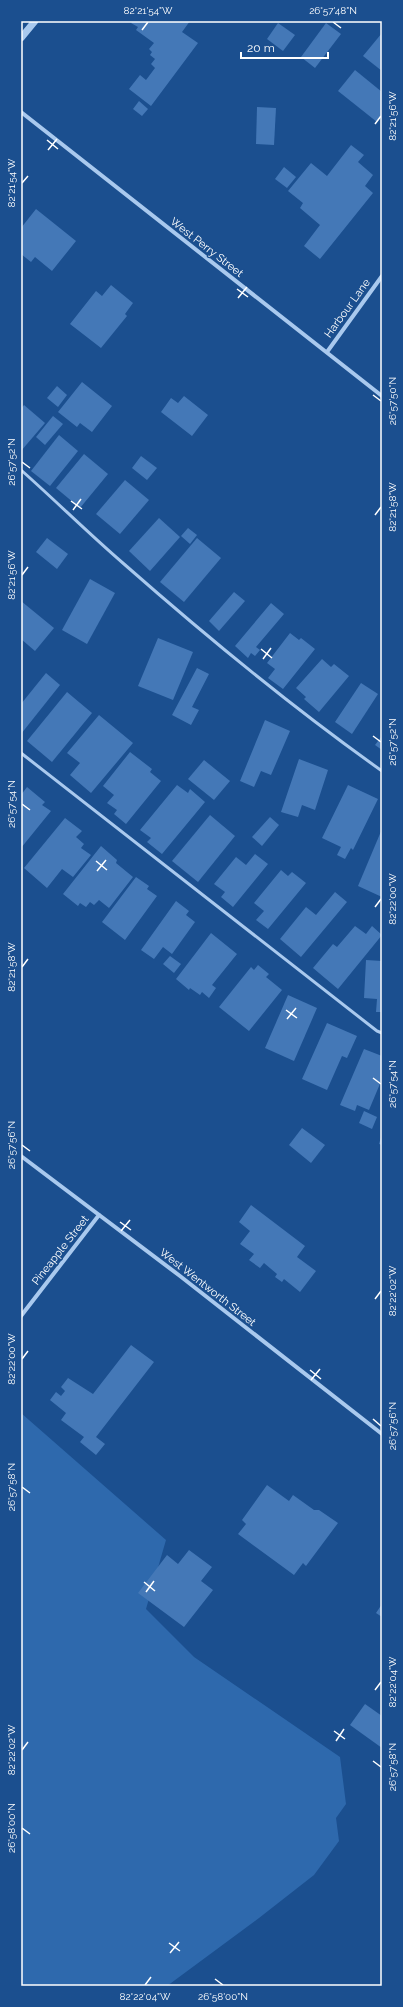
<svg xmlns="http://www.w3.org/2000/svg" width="403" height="2007" viewBox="0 0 403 2007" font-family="Raleway,sans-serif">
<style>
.green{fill:#2e69ad}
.building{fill:#4478b7}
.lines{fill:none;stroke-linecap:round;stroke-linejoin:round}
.service{stroke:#a9c9ee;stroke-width:3}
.minor{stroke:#a9c9ee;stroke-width:4}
.tertiary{stroke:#a9c9ee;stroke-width:7}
.ticks{fill:none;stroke:#fff;stroke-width:1.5}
.labels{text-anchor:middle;stroke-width:3;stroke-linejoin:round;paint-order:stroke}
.street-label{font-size:11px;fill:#fff;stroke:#1b4f8f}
.neatline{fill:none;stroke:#fff;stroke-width:1.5}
.ticks-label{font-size:10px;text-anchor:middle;fill:#fff}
</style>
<rect width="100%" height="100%" fill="#1b4f8f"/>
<!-- green -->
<path class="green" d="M21,1413L166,1540L146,1609L194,1657L340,1757L346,1804L336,1818L339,1841L314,1875L259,1918L167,1986H21Z"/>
<!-- building -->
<g class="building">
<path d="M133,21H190L182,32L198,43L151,106L129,89L140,75L146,80L155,68L151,64L155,59L150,55L152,52L149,49L154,43L136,30L138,27L131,23Z"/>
<path d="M278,23L295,35L283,51L267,39Z"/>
<path d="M326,23L341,34L315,68L301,57Z"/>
<path d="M382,33V71L363,56Z"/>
<path d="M355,70L382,92V115L377,122L338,91Z"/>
<path d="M139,101L148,109L142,116L133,109Z"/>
<path d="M257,107L276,108L274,145L256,144Z"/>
<path d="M351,145L364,155L358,162L373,175L365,186L373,193L320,259L304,246L320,225L300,208L303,203L288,191L311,163L327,176Z"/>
<path d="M284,167L296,177L287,188L275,179Z"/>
<path d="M36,209L76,241L52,271L35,257L31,262L21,254V228Z"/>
<path d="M111,285L133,303L125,314L127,316L101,348L70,324L96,291L102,296Z"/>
<path d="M82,382L112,406L92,432L80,423L77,427L58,412Z"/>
<path d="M57,386L67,395L58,407L47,398Z"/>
<path d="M184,396L208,415L192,436L161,412L171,398L178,403Z"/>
<path d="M24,405L45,423L21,451V409Z"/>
<path d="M53,416L63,424L45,445L36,437Z"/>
<path d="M59,435L78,451L50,486L31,471Z"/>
<path d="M84,454L108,474L80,508L56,488Z"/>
<path d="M141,456L157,468L147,480L132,468Z"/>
<path d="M125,480L149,500L120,534L96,514Z"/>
<path d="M159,518L180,537L150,571L129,551Z"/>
<path d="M188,528L197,535L190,544L181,536Z"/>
<path d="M47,538L68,554L57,569L36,552Z"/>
<path d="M197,538L221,558L184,602L160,582Z"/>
<path d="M90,579L115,593L87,644L62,630Z"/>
<path d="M234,592L245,601L219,631L209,621Z"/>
<path d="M21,601L54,628L35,651L21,639Z"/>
<path d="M271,603L284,614L256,647L260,650L255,656L251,653L248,658L235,646Z"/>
<path d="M290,633L299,640L301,638L315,649L283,689L268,678L275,669L267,663Z"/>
<path d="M158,638L193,652L173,700L138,686Z"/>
<path d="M322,659L331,667L334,664L349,676L319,712L304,699L306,697L296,688Z"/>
<path d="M197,668L209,674L192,707L199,710L191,725L172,715Z"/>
<path d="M46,673L60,685L21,734V704Z"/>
<path d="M361,683L378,694L352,734L335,722Z"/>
<path d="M67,692L92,713L52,762L27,741Z"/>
<path d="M99,715L133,743L91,793L70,775L80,763L67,753Z"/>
<path d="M265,720L290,731L271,775L261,771L254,787L240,781Z"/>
<path d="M382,736V750L375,745Z"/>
<path d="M130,752L152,769L150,772L161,781L126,824L114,814L117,810L107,803L114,795L103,786Z"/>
<path d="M299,759L328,770L315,810L302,805L298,817L281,812Z"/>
<path d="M204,760L230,781L214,800L188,779Z"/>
<path d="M177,785L188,793L190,789L205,802L162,854L147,842L151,838L140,830Z"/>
<path d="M348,785L378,799L353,850L351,848L345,859L337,855L341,847L322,838Z"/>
<path d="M27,787L45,802L42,805L51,811L21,848V795Z"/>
<path d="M210,815L235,836L198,882L172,861Z"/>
<path d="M270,817L279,825L262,846L252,837Z"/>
<path d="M65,818L82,831L76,837L84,844L81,848L91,855L73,877L62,869L47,888L24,868Z"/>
<path d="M382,829V897L358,886Z"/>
<path d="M101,846L117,860L116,863L133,877L109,908L99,900L94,905L90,902L86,907L80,903L78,906L63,894Z"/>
<path d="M255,854L268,864L233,907L221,897L225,892L214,884L236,857L246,865Z"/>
<path d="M281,870L288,876L292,872L306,883L268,929L256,920L264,911L254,903Z"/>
<path d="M136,877L149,886L147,889L157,896L125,940L102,922Z"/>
<path d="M335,892L347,902L301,957L280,939L306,907L316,915Z"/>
<path d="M176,901L189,911L186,915L195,922L172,954L163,947L154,959L141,950Z"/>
<path d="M355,926L366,934L372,926L382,935L338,989L313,968L333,944L337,947Z"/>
<path d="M211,933L237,954L212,985L216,988L209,998L202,992L200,995L190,988L189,990L176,979Z"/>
<path d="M170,956L181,964L174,973L163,964Z"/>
<path d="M366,960L382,961V1012H376L377,999L364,998Z"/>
<path d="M258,965L269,974L266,977L282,990L249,1031L219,1007L251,967L254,970Z"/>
<path d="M288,995L317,1008L294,1061L265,1048Z"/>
<path d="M327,1023L357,1036L347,1058L342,1056L327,1090L302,1079Z"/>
<path d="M364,1049L382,1056V1079L369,1110L357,1105L355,1111L340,1105Z"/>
<path d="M364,1111L377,1117L372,1129L359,1123Z"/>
<path d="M302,1128L325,1145L311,1163L289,1145Z"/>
<path d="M382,1134V1145L379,1144Z"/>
<path d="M251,1205L305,1246L297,1257L316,1271L300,1292L284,1279L282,1282L275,1277L277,1274L264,1263L260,1268L249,1260L254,1254L240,1244L250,1231L239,1222Z"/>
<path d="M131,1345L154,1362L96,1437L105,1444L96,1455L80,1442L84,1437L61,1420L66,1413L50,1400L56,1392L61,1396L65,1391L61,1387L68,1378L93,1394Z"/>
<path d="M267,1485L289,1501L293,1495L314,1510H319L338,1523L306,1566L303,1563L294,1575L238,1534L246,1524L242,1520Z"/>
<path d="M189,1550L212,1567L201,1581L213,1590L184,1627L138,1593L167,1555L178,1564Z"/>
<path d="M382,1604V1617L376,1613Z"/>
<path d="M365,1704L382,1716V1748L350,1725Z"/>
</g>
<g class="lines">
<!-- service -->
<g class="service">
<path d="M21,470C56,501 89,534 124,564C207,637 293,708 382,771"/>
<path d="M21,753L377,1031L382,1033"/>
</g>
<!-- minor -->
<g class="minor">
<path d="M21,112L382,396"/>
<path d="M327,352L382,276"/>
<path d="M21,1156L180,1276L382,1434"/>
<path d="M21,1316L99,1215"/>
</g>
<!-- tertiary -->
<path class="tertiary" d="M21,38L35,21"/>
</g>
<!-- ticks -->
<path class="ticks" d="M333,22L341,28M142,30L148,22M375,124L381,116M47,140L58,149M48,150L57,139M22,183L28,176M237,289L248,297M238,298L247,287M373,395L381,401M22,462L30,468M71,501L82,509M73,510L81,499M375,515L381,507M22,575L28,567M261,649L272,658M263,659L271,648M373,736L381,742M22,804L30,810M96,861L107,870M97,871L106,860M375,907L381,899M22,967L28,959M286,1010L297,1018M287,1019L296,1008M373,1078L381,1084M22,1145L30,1151M120,1222L131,1230M121,1231L130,1220M375,1299L381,1291M22,1359L28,1351M310,1370L321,1379M311,1380L320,1369M373,1419L381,1426M22,1487L30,1493M144,1582L155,1591M146,1592L154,1581M375,1690L381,1682M334,1731L345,1739M336,1741L344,1729M22,1750L28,1742M373,1761L381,1767M22,1828L30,1834M169,1943L180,1951M170,1953L179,1942M215,1979L223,1985M145,1985L151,1977"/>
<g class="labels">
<!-- street labels -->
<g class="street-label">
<text transform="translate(207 247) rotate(38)" y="4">West Perry Street</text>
<text transform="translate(347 308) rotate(-54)" y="4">Harbour Lane</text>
<text transform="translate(60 1250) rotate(-52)" y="4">Pineapple Street</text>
<text transform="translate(208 1287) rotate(38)" y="4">West Wentworth Street</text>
</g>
</g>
<!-- border -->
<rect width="403" height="2007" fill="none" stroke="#1b4f8f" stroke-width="44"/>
<!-- scale -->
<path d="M241 52v6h87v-6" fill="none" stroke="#ffffff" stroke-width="2"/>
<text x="247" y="52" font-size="12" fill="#ffffff" stroke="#1b4f8f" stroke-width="3" paint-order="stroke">20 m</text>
<rect x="22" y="22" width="359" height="1963" class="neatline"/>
<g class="ticks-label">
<text x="148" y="14">82°21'54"W</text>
<text x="333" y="14">26°57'48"N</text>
<text transform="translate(392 116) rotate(-90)" y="4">82°21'56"W</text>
<text transform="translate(11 183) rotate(-90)" y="4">82°21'54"W</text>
<text transform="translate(392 401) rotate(-90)" y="4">26°57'50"N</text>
<text transform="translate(11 462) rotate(-90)" y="4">26°57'52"N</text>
<text transform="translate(392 507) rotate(-90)" y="4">82°21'58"W</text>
<text transform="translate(11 575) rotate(-90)" y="4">82°21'56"W</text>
<text transform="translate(392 742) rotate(-90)" y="4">26°57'52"N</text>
<text transform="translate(11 804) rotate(-90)" y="4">26°57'54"N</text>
<text transform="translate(392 899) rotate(-90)" y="4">82°22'00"W</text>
<text transform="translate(11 967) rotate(-90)" y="4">82°21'58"W</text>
<text transform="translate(392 1084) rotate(-90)" y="4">26°57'54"N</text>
<text transform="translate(11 1145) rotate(-90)" y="4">26°57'56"N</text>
<text transform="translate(392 1291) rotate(-90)" y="4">82°22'02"W</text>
<text transform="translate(11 1359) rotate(-90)" y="4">82°22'00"W</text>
<text transform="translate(392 1426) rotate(-90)" y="4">26°57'56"N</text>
<text transform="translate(11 1487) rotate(-90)" y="4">26°57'58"N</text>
<text transform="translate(392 1682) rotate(-90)" y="4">82°22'04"W</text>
<text transform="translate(11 1750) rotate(-90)" y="4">82°22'02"W</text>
<text transform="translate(392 1767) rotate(-90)" y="4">26°57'58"N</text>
<text transform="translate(11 1828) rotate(-90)" y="4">26°58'00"N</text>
<text x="145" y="2000">82°22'04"W</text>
<text x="223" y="2000">26°58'00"N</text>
</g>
</svg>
